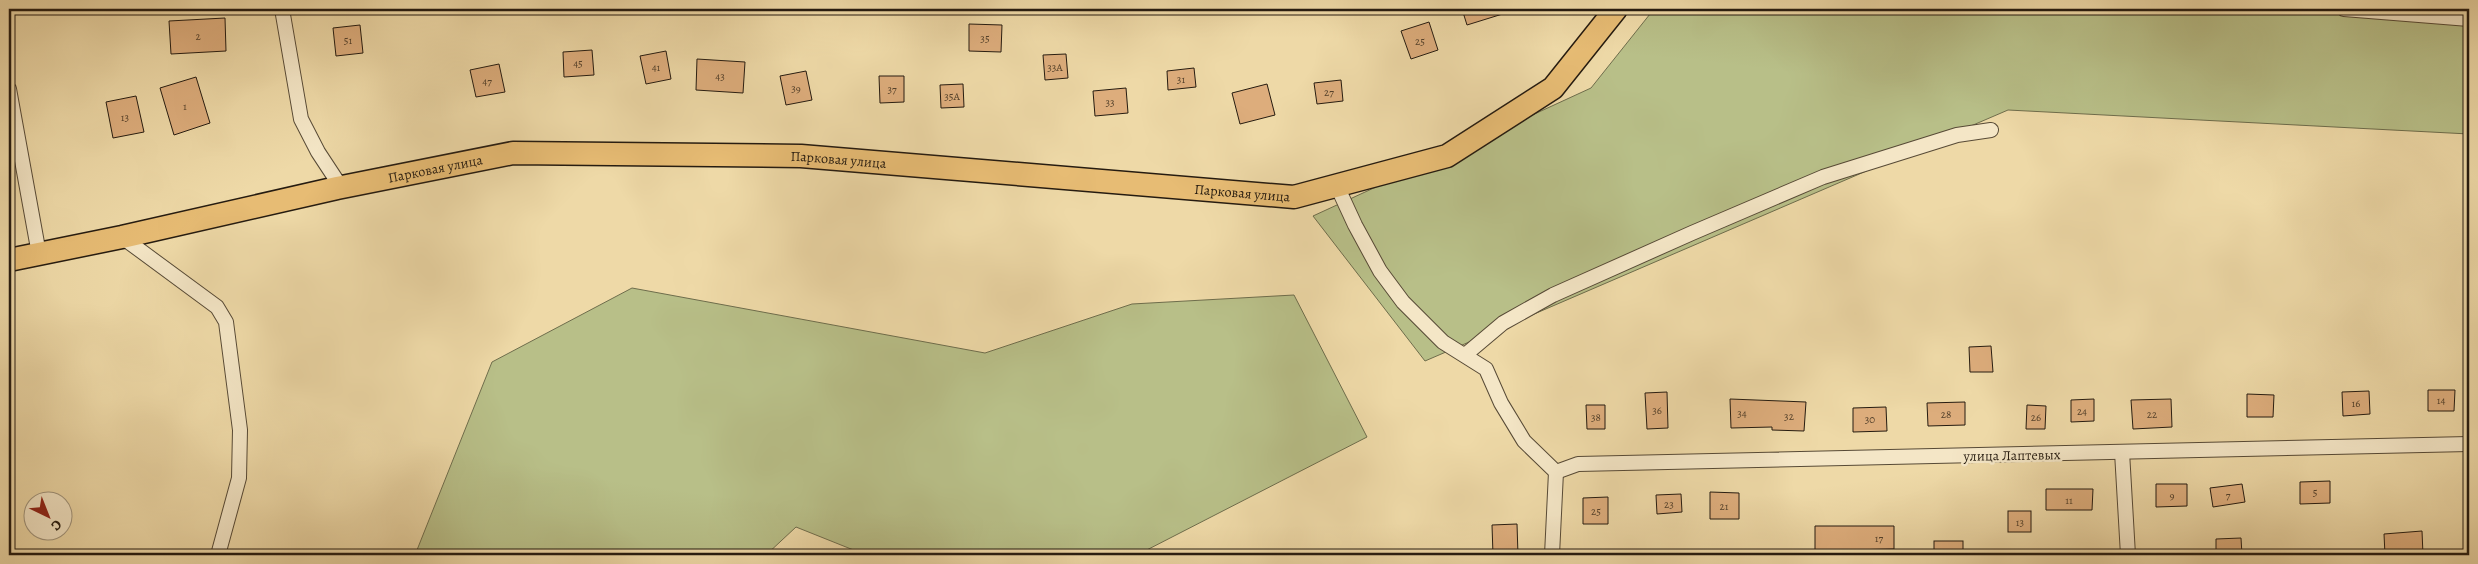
<svg xmlns="http://www.w3.org/2000/svg" width="2478" height="564" viewBox="0 0 2478 564" font-family="Alegreya,serif">
<style>
.green{fill:#b8bf88;stroke:#6e6d4c}
.building{fill:#ddad7c;stroke:#251b10}
.lines{fill:none;stroke-linecap:round;stroke-linejoin:round}
.street-casing{stroke:#574a36;stroke-width:16}
.primary-casing{stroke:#251b10;stroke-width:25}
.street{stroke:#f4e6c6;stroke-width:14}
.primary{stroke:#e7bc74;stroke-width:22}
.labels{text-anchor:middle;stroke-width:5;stroke-linejoin:round;paint-order:stroke}
.number-label{font-size:11px;fill:#53402b}
.street-label{font-size:14px;fill:#251b10;stroke:#f4e6c6}
</style>
<rect width="100%" height="100%" fill="#eed9a7"/>
<filter id="stains"><feTurbulence type="fractalNoise" baseFrequency=".004" numOctaves="4"/><feColorMatrix values="0 0 0 0 .2 0 0 0 0 .09 0 0 0 0 .02 0 0 0 .5 -.17"/></filter>
<radialGradient id="worn" r=".72"><stop offset=".6" stop-color="#630" stop-opacity="0"/><stop offset="1" stop-color="#630" stop-opacity=".3"/></radialGradient>
<!-- green -->
<g class="green">
<path d="M1654,9H2469V134L2008,110L1425,361L1313,216L1591,88Z"/>
<path d="M632,288L985,353L1132,304L1294,295L1367,437L1137,555H866L796,527L766,555H415L492,362Z"/>
</g>
<!-- building -->
<g class="building">
<path d="M1462,9H1508L1509,12L1467,25Z"/>
<path d="M225,18L226,51L171,54L169,21Z"/>
<path d="M1429,22L1438,50L1411,59L1401,31Z"/>
<path d="M969,24L1002,25L1001,52L969,51Z"/>
<path d="M360,25L363,53L336,56L333,28Z"/>
<path d="M592,50L594,75L564,77L563,52Z"/>
<path d="M666,51L671,79L646,84L640,56Z"/>
<path d="M1066,54L1068,78L1045,80L1043,55Z"/>
<path d="M697,59L745,62L743,93L696,90Z"/>
<path d="M499,64L505,92L476,97L470,70Z"/>
<path d="M1194,68L1196,87L1168,90L1167,71Z"/>
<path d="M806,71L812,100L786,105L780,76Z"/>
<path d="M879,76H904V102L880,103Z"/>
<path d="M196,77L210,123L174,135L160,88Z"/>
<path d="M1341,80L1343,101L1317,104L1314,83Z"/>
<path d="M963,84L964,107L941,108L940,85Z"/>
<path d="M1267,84L1275,115L1240,124L1232,93Z"/>
<path d="M1126,88L1128,113L1095,116L1093,91Z"/>
<path d="M136,96L144,132L113,138L106,102Z"/>
<path d="M1991,346L1993,372H1970L1969,347Z"/>
<path d="M2428,390H2455L2454,411H2428Z"/>
<path d="M2369,391L2370,414L2343,416L2342,392Z"/>
<path d="M1667,392L1668,428L1647,429L1645,393Z"/>
<path d="M2247,394L2274,395L2273,417H2247Z"/>
<path d="M1730,399L1806,402L1804,431L1772,430V427L1731,428Z"/>
<path d="M2094,399V421L2071,422V400Z"/>
<path d="M2171,399L2172,427L2133,429L2131,400Z"/>
<path d="M1965,402V425L1928,426L1927,403Z"/>
<path d="M1586,405H1605V429H1587Z"/>
<path d="M2027,405L2046,406L2045,429H2026Z"/>
<path d="M1886,407L1887,431L1853,432V408Z"/>
<path d="M2330,481V503L2300,504V482Z"/>
<path d="M2156,484H2187V506L2156,507Z"/>
<path d="M2242,484L2245,502L2213,507L2210,488Z"/>
<path d="M2046,489H2093L2092,510H2046Z"/>
<path d="M1710,492L1739,493V519H1710Z"/>
<path d="M1681,494L1682,512L1657,514L1656,495Z"/>
<path d="M1608,497V524H1583V498Z"/>
<rect x="2008" y="511" width="23" height="21"/>
<path d="M1517,524L1518,555H1493L1492,525Z"/>
<path d="M1815,526H1894V549L1845,550V553L1815,554Z"/>
<path d="M2422,531L2423,555H2385L2384,534Z"/>
<path d="M2241,538L2242,555H2216V539Z"/>
<rect x="1934" y="541" width="29" height="14"/>
</g>
<g class="lines">
<defs>
<g id="street">
<path d="M282,9L301,119L318,152L341,187"/>
<path d="M2344,9L2469,19"/>
<path d="M9,89L39,254"/>
<path d="M1337,186L1355,225L1380,271L1403,302L1443,342L1486,369L1501,403L1524,441L1556,472"/>
<path d="M122,237L217,307L226,322L240,430L239,478L218,555"/>
<path d="M1465,355L1503,323L1553,295L1692,233L1823,177L1957,135L1991,130"/>
<path d="M2122,452L2128,555"/>
<path d="M1556,472L1578,464L2469,444"/>
<path d="M1552,555L1556,472"/>
</g>
<g id="primary">
<path id="s1" d="M9,260L122,237L337,188L513,153L801,156L1294,197L1447,156L1553,88L1616,9"/>
</g>
</defs>
<!-- street casing -->
<use href="#street" class="street-casing"/>
<!-- primary casing -->
<use href="#primary" class="primary-casing"/>
<!-- street -->
<use href="#street" class="street"/>
<!-- primary -->
<use href="#primary" class="primary"/>
</g>
<g class="labels">
<!-- number labels -->
<g class="number-label">
<text x="198" y="40">2</text>
<text x="985" y="42">35</text>
<text x="348" y="44">51</text>
<text x="1420" y="45">25</text>
<text x="578" y="67">45</text>
<text x="656" y="71">41</text>
<text x="1055" y="71">33А</text>
<text x="720" y="80">43</text>
<text x="1181" y="83">31</text>
<text x="487" y="85">47</text>
<text x="796" y="92">39</text>
<text x="892" y="93">37</text>
<text x="1329" y="96">27</text>
<text x="952" y="100">35А</text>
<text x="1110" y="106">33</text>
<text x="185" y="110">1</text>
<text x="125" y="121">13</text>
<text x="2441" y="404">14</text>
<text x="2356" y="407">16</text>
<text x="1657" y="414">36</text>
<text x="2082" y="415">24</text>
<text x="1742" y="417">34</text>
<text x="1946" y="418">28</text>
<text x="2152" y="418">22</text>
<text x="1789" y="420">32</text>
<text x="1596" y="421">38</text>
<text x="2036" y="421">26</text>
<text x="1870" y="423">30</text>
<text x="2315" y="496">5</text>
<text x="2172" y="499">9</text>
<text x="2228" y="499">7</text>
<text x="2069" y="504">11</text>
<text x="1669" y="508">23</text>
<text x="1724" y="510">21</text>
<text x="1596" y="515">25</text>
<text x="2020" y="526">13</text>
<text x="1879" y="542">17</text>
</g>
<!-- street labels -->
<g class="street-label">
<text dy="5" stroke="none"><textPath href="#s1" startOffset="841">Парковая улица</textPath></text>
<text dy="5" stroke="none"><textPath href="#s1" startOffset="436">Парковая улица</textPath></text>
<text dy="5" stroke="none"><textPath href="#s1" startOffset="1246">Парковая улица</textPath></text>
<text transform="translate(2012 455) rotate(-1)" y="5">улица Лаптевых</text>
</g>
</g>
<!-- margin -->
<rect width="2478" height="564" fill="none" stroke="#eed9a7" stroke-width="30"/>
<rect x="10" y="10" width="2458" height="544" fill="none" stroke="#251b10" stroke-width="2.5"/>
<rect x="15" y="15" width="2448" height="534" fill="none" stroke="#251b10"/>
<!-- north arrow -->
<g transform="translate(48 516) rotate(137)"><circle r="24" fill="#f4e6c6" stroke="#a1957d"/>
<path d="M0-4L9 19L0 12L-9 19Z" fill="#8f2418"/>
<text y="-8" font-size="14" font-weight="bold" text-anchor="middle" fill="#251b10">С</text>
</g>
<rect width="100%" height="100%" filter="url(#stains)"/>
<rect width="100%" height="100%" fill="url(#worn)"/>
</svg>
